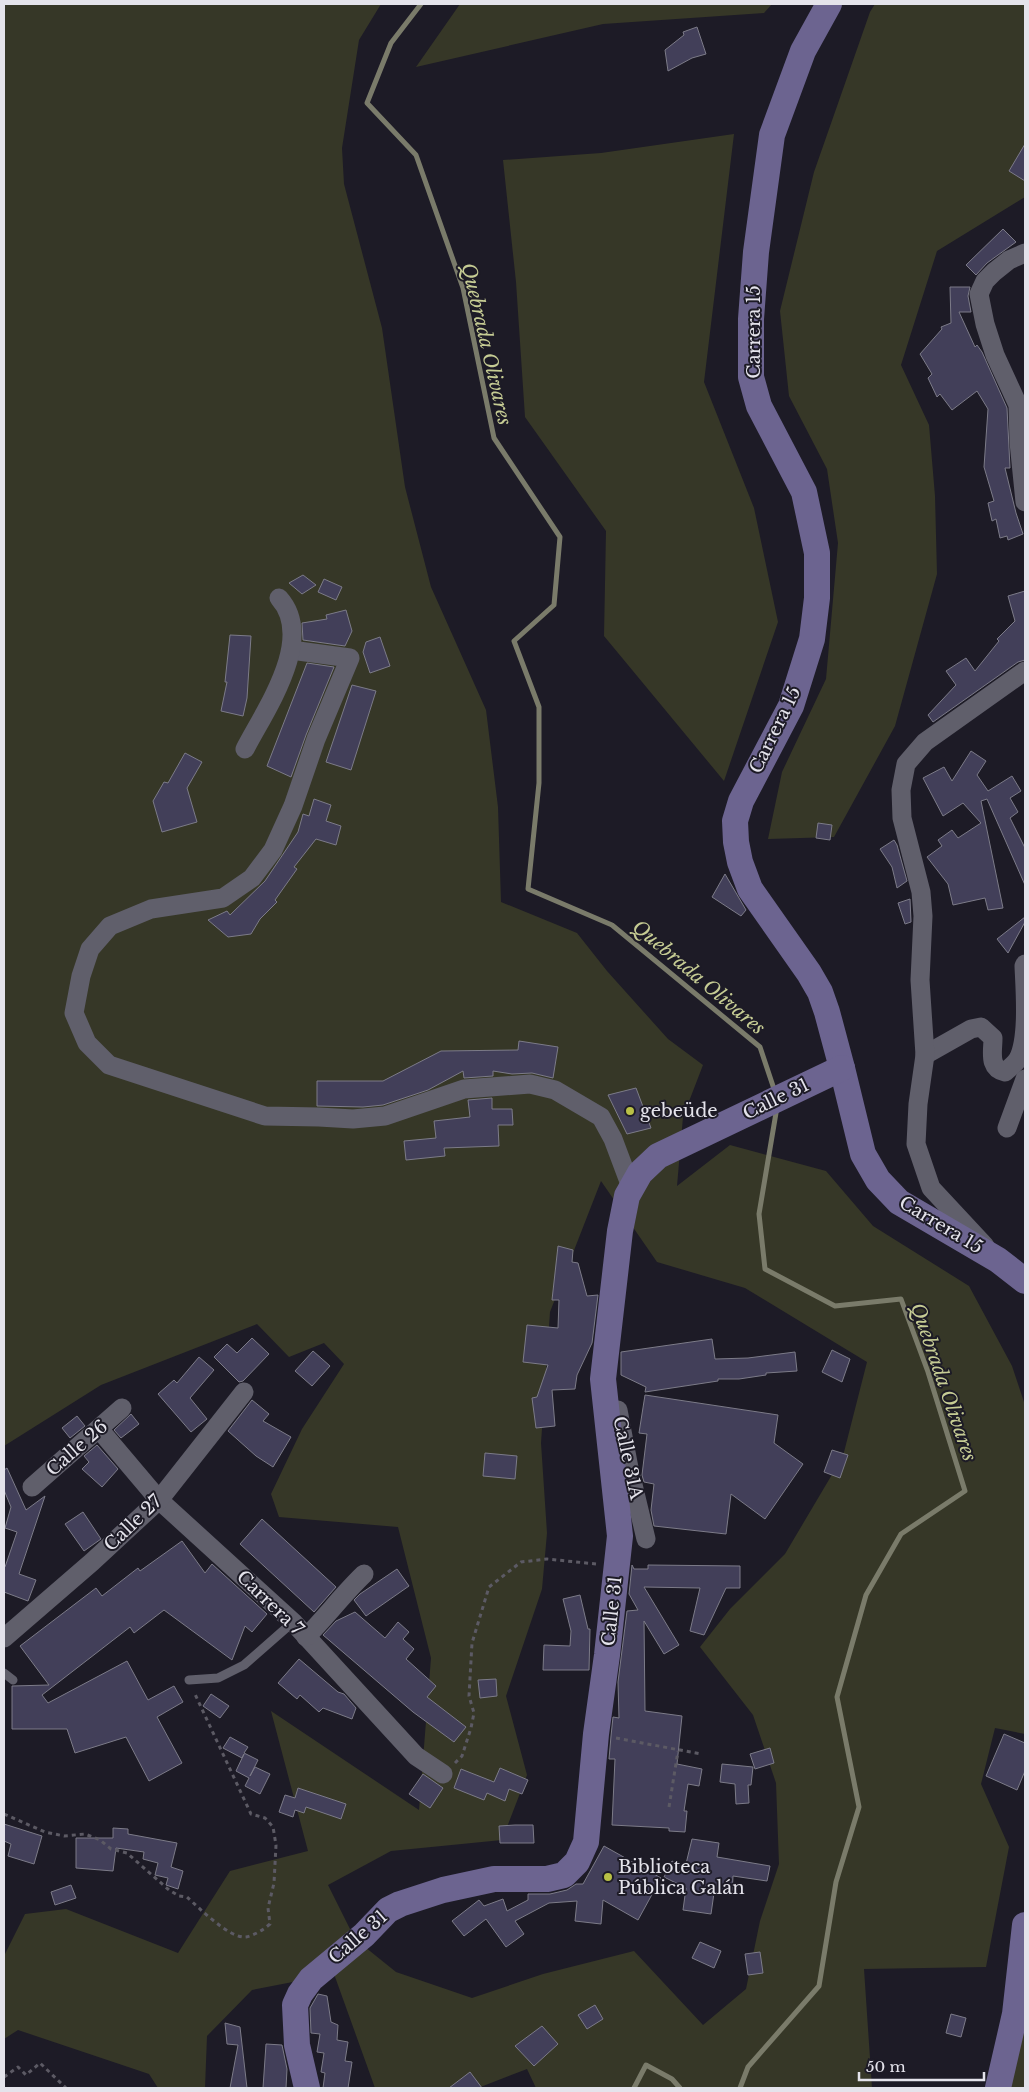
<svg xmlns="http://www.w3.org/2000/svg" width="1029" height="2092" viewBox="0 0 1029 2092" font-family="'Libre Baskerville',serif">
<style>
.green{fill:#363727;fill-rule:evenodd}
.lines{fill:none;stroke-linecap:round;stroke-linejoin:round}
.stream{stroke:#7a7b6a;stroke-width:5}
.building{fill:#423f59;stroke:#7c7b88}
.path{stroke:#5c5a64;stroke-width:3;stroke-dasharray:4 4;stroke-linecap:butt}
.lane{stroke:#605f6b;stroke-width:9}
.street{stroke:#605f6b;stroke-width:19}
.secondary{stroke:#6c6490;stroke-width:26}
.poi-dot{fill:#b9c046;stroke:#1d1b26;stroke-width:2}
.labels{text-anchor:middle;stroke-width:4;stroke-linejoin:round;paint-order:stroke}
.street-label{font-size:18px;fill:#e4e3eb;stroke:#1d1b26}
.poi-label{font-size:18px;fill:#e4e3eb;stroke:#1d1b26;text-anchor:start}
.water-label{font-size:19px;font-style:italic;fill:#c6cc94;stroke:#1d1b26}
</style>
<rect width="100%" height="100%" fill="#1d1b26"/>
<!-- green -->
<g class="green">
<path d="M4,4H381L359,40L342,148L344,184L382,328L405,487L431,587L486,710L498,807L501,902L577,933L607,971L668,1039L703,1065L683,1117L677,1186L730,1145L826,1171L873,1226L969,1286L1012,1366L1025,1405V1734L995,1728L981,1784L1009,1847L986,1967L864,1969L872,2088H536L527,2069L478,2088H375L334,1974L252,1990L207,2036L205,2088H158L149,2074L18,2030L4,2039V1956L25,1914L66,1909L178,1953L230,1871L308,1851L271,1711L419,1810L431,1658L398,1527L279,1517L271,1494L302,1429L344,1364L324,1343L289,1357L257,1324L101,1385L4,1446ZM601,1181L657,1262L745,1288L867,1362L843,1456L785,1554L730,1609L700,1647L753,1715L776,1783L779,1864L760,1921L746,1989L703,2025L634,1951L543,1974L472,1998L396,1972L355,1939L328,1885L391,1851L502,1840L527,1775L506,1696L542,1589L547,1533L541,1443L550,1312Z"/>
<path d="M460,4H772L764,13L603,24L416,67Z"/>
<path d="M875,4H1025V197L937,251L901,365L929,425L935,496L937,574L895,726L834,837L768,839L782,772L826,679L838,543L827,469L789,396L780,311L814,172L870,12Z"/>
<path d="M734,134L704,382L754,508L778,622L724,781L604,636L606,531L525,417L516,282L503,160L601,153Z"/>
<path d="M1025,2022V2088H1004Z"/>
</g>
<g class="lines">
<!-- stream -->
<g class="stream">
<path d="M421,4L391,43L367,103L416,155L463,288L494,438L560,537L554,605L514,641L539,707V783L528,889L612,925L760,1047L775,1092"/>
<path d="M634,2088L646,2065L672,2079L680,2088"/>
<path d="M740,2088L748,2067L819,1986L836,1882L859,1807L837,1697L866,1595L901,1534L965,1491L928,1372L901,1299L835,1306L765,1269L759,1214L777,1107"/>
</g>
</g>
<!-- building -->
<g class="building">
<path d="M697,27L706,54L692,58L668,71L665,50L684,35L683,32Z"/>
<path d="M1025,144V181L1009,171Z"/>
<path d="M1003,229L1016,242L987,263L976,275L966,265Z"/>
<path d="M950,287H970L968,296L971,312H959L975,347L977,345L982,352L1007,408L1010,468H1005L1016,513L1023,534L1008,540L1007,536L1000,538L996,519L992,521L988,503L994,501L984,467L988,409L977,391L952,410L940,394L937,397L928,378L932,374L920,354L942,329L941,327L951,323Z"/>
<path d="M303,575L316,585L302,594L289,583Z"/>
<path d="M324,579L342,587L336,600L318,592Z"/>
<path d="M1025,591V660L1018,662L933,722L928,715L956,685L946,671L966,658L975,671L999,641L997,639L1015,621L1008,596Z"/>
<path d="M346,610L352,631L345,646L303,640L302,623L327,619L326,615Z"/>
<path d="M230,635L251,636L247,698L243,716L221,711L227,682H225Z"/>
<path d="M380,637L390,666L370,673L363,652L366,642Z"/>
<path d="M307,663L334,667L306,735L291,777L267,766Z"/>
<path d="M352,685L376,691L351,770L326,762Z"/>
<path d="M971,751L986,761L977,775L988,791L1012,776L1021,791L1010,798L1018,812L1010,818L1025,848V885L987,799L981,801L1003,908L988,910L985,898L953,905L948,884L927,857L942,846L938,840L952,830L958,838L981,823L963,803L943,816L923,778L944,767L952,781Z"/>
<path d="M185,753L202,762L187,788L197,822L162,832L153,801L164,782L168,783Z"/>
<path d="M314,799L331,805L326,821L341,826L336,845L316,839L294,867L297,869L275,900L277,902L260,919L251,934L228,937L208,920L227,911L230,915L265,881L298,832L303,814L309,816Z"/>
<path d="M818,823L832,825L830,840L816,838Z"/>
<path d="M894,840L897,845L907,881L897,888L892,867L880,849Z"/>
<path d="M725,874L746,910L741,916L712,897Z"/>
<path d="M910,899L911,922L905,924L898,903Z"/>
<path d="M1025,917V922L1008,953L997,939Z"/>
<path d="M519,1041L558,1047L553,1078L532,1073L512,1074L493,1071V1076L464,1078L463,1071L428,1090L383,1105L363,1107L317,1106V1081H383L441,1051L518,1050Z"/>
<path d="M636,1088L651,1128L627,1134L608,1095Z"/>
<path d="M492,1098V1109H512L513,1125H498L499,1146L444,1148L445,1156L406,1160L404,1141L436,1138L434,1121L470,1117L468,1100Z"/>
<path d="M558,1246L573,1250L572,1262L578,1263L587,1296L598,1295L592,1343L577,1375L575,1389L552,1390L555,1426L536,1428L532,1398L537,1397L548,1365L523,1362L527,1325L558,1328L559,1300H552Z"/>
<path d="M252,1338L269,1354L243,1381L239,1382L214,1357L227,1344L237,1353Z"/>
<path d="M712,1339L715,1359L748,1358L795,1352L797,1371L766,1373V1375L739,1379H718V1381L645,1392L646,1387L621,1375V1352Z"/>
<path d="M832,1350L850,1359L842,1382L822,1372Z"/>
<path d="M313,1351L330,1366L312,1386L295,1371Z"/>
<path d="M199,1357L214,1370L190,1398L207,1419L191,1432L158,1394L174,1380L177,1383Z"/>
<path d="M645,1395L778,1415L774,1443L803,1464L765,1519L731,1494L726,1534L654,1526L651,1510L654,1484L644,1482L642,1475L647,1434L639,1433Z"/>
<path d="M252,1400L269,1414L263,1421L291,1437L273,1467L256,1456L228,1431Z"/>
<path d="M131,1414L139,1424L121,1438L114,1430Z"/>
<path d="M77,1416L85,1426L70,1438L62,1428Z"/>
<path d="M97,1445L118,1469L102,1487L82,1469L89,1462L84,1456Z"/>
<path d="M832,1450L848,1455L840,1478L824,1472Z"/>
<path d="M485,1453L517,1456L515,1479L483,1476Z"/>
<path d="M7,1468L26,1510L45,1496L19,1574L36,1580L28,1601L4,1592V1567H5L17,1532L5,1528L11,1507L4,1490V1470Z"/>
<path d="M83,1512L101,1539L84,1551L65,1524Z"/>
<path d="M262,1519L336,1587L314,1612L240,1544Z"/>
<path d="M182,1541L205,1573L212,1564L267,1614L252,1632L245,1626L232,1660L164,1610L134,1633L130,1627L42,1695L48,1703L127,1661L148,1700L174,1686L183,1702L157,1717L182,1763L149,1781L126,1737L75,1753L67,1729H12V1686L49,1685L20,1646L96,1588L102,1596L138,1568L140,1571Z"/>
<path d="M632,1565L634,1569H648V1565L740,1566V1588H726L704,1635L690,1631L700,1588L644,1587L679,1645L664,1654L644,1621L645,1711L682,1716L677,1764L702,1769L699,1786L688,1784L684,1811H687L685,1832L669,1831V1828L612,1825L615,1759H609L611,1736L613,1717L619,1718L618,1682L627,1611L638,1610L629,1594Z"/>
<path d="M397,1569L409,1586L366,1616L354,1600L360,1594Z"/>
<path d="M580,1595L588,1629H590L589,1670H543L544,1645L570,1646L571,1631L563,1599Z"/>
<path d="M355,1612L385,1638L398,1622L409,1632L403,1639L414,1649L406,1659L436,1686L427,1697L466,1727L454,1742L413,1712L323,1635L336,1621Z"/>
<path d="M299,1659L338,1692L344,1694L356,1708L352,1719L323,1708L319,1712L300,1695L297,1699L278,1683Z"/>
<path d="M496,1679L497,1696L480,1698L478,1680Z"/>
<path d="M211,1694L229,1706L220,1718L203,1706Z"/>
<path d="M1004,1734L1025,1743V1771L1017,1790L986,1776Z"/>
<path d="M230,1737L248,1747L244,1753L258,1760L250,1776L255,1767L270,1774L260,1794L245,1786L249,1778L236,1771L244,1754L242,1758L223,1748Z"/>
<path d="M770,1748L774,1763L755,1769L750,1754Z"/>
<path d="M722,1764L753,1767L751,1785H748L749,1803L736,1804L735,1784L720,1782Z"/>
<path d="M500,1768L528,1780L522,1794L509,1789L505,1801L487,1793L484,1800L454,1788L461,1769L494,1782Z"/>
<path d="M423,1774L443,1788L430,1808L409,1794Z"/>
<path d="M298,1788L346,1804L341,1819L306,1807L304,1813L295,1810L293,1817L279,1812L285,1795L295,1798Z"/>
<path d="M4,1824L42,1836L34,1864L8,1856L11,1844L4,1841Z"/>
<path d="M515,1825H533L534,1843H500L499,1826Z"/>
<path d="M113,1828L128,1829V1834L177,1843L171,1867L183,1871L178,1889L166,1885L168,1878L155,1875L158,1863L143,1859L144,1852L116,1848L113,1871L76,1868V1838H113Z"/>
<path d="M692,1839L719,1843L717,1857L770,1866L767,1881L733,1876L732,1895L714,1893L711,1914L683,1910L686,1888L664,1877L672,1861L685,1868Z"/>
<path d="M604,1846L661,1878L638,1920L603,1900L601,1924L575,1921L577,1901L549,1903L515,1921L524,1934L506,1947L486,1919L464,1936L452,1921L479,1900L484,1906L503,1899L507,1911L528,1900V1894H550L567,1890L576,1884H583Z"/>
<path d="M71,1885L76,1898L55,1905L51,1892Z"/>
<path d="M700,1942L721,1951L714,1968L692,1958Z"/>
<path d="M760,1952L763,1973L748,1975L745,1954Z"/>
<path d="M318,1994L327,1996L331,2022L338,2025L337,2040L348,2042L345,2061L352,2062L348,2088H323L325,2073L321,2072L324,2053L317,2052L320,2034L311,2033L310,2008Z"/>
<path d="M595,2005L603,2019L587,2029L578,2015Z"/>
<path d="M951,2014L966,2018L961,2037L946,2033Z"/>
<path d="M225,2023L240,2027L247,2088H230L238,2045L227,2044Z"/>
<path d="M542,2026L558,2044L534,2066L515,2046Z"/>
<path d="M266,2044L282,2045L287,2069L286,2088H263Z"/>
<path d="M470,2072L482,2088H449Z"/>
</g>
<g class="lines">
<!-- path -->
<g class="path">
<path d="M616,1738L701,1754"/>
<path d="M455,1763L462,1756L471,1728L474,1713L469,1696L472,1643L489,1587L521,1562L547,1559L596,1564"/>
<path d="M669,1807L678,1751"/>
<path d="M4,1814L45,1832L64,1836L85,1834L100,1840L111,1849L127,1853L169,1890L179,1896L187,1897C199,1908 230,1939 246,1937C255,1935 263,1930 270,1924L268,1908L274,1883L276,1845L273,1827L265,1818L251,1814L194,1692"/>
<path d="M4,2077L18,2067L26,2075L40,2063L66,2088"/>
</g>
<!-- lane -->
<g class="lane">
<path d="M4,1673L13,1680"/>
<path d="M189,1680L218,1678L244,1665L293,1622"/>
</g>
<!-- street -->
<g class="street">
<path d="M1025,253L1009,260L994,272L985,281L979,294L985,324L995,355L1018,405L1019,442L1025,502"/>
<path d="M291,650L350,658L316,739L293,806L273,850L252,878L223,898L151,909L110,926L90,949L81,976L74,1013L87,1043L109,1065L265,1116L319,1117L353,1119L385,1116L464,1089L530,1084L555,1090L601,1117L613,1139L631,1187"/>
<path d="M245,749C265,710 316,639 279,598"/>
<path d="M925,1055L971,1029L981,1027L993,1038C993,1052 988,1068 1005,1072C1010,1068 1015,1064 1018,1059C1029,1038 1025,990 1024,966L1025,964"/>
<path d="M1007,1128L1025,1079"/>
<path d="M985,1246L931,1188L916,1144L918,1104L925,1055L920,980L923,916L921,892L902,818L901,790L906,764L925,742L1025,671"/>
<path d="M618,1410L629,1468L646,1539"/>
<path d="M99,1429L159,1500L293,1622L416,1756L443,1774"/>
<path d="M32,1487L122,1408"/>
<path d="M306,1637C326,1617 343,1594 364,1574"/>
<path d="M4,1638L92,1562L159,1500L244,1392"/>
</g>
<!-- secondary -->
<g class="secondary">
<path d="M829,4L803,51L772,135L756,252L751,319V377L759,406L804,492L817,553V598L812,639L791,706L741,801L735,821L736,842L740,862L750,889L809,973L820,992L827,1012L842,1068L863,1154L878,1180L899,1202L998,1260L1025,1281"/>
<path d="M307,2088L297,2045L295,2005L300,1994L311,1979L364,1935L388,1910L400,1904L443,1890L494,1879H547L564,1875L577,1862L586,1842L596,1734L607,1655L620,1536L603,1379L620,1231L627,1196L640,1173L658,1156L842,1068"/>
<path d="M998,2088L1015,2014L1025,1925"/>
</g>
</g>
<!-- markers -->
<g class="poi-dot">
<circle cx="630" cy="1111" r="5"/>
<circle cx="608" cy="1877" r="5"/>
</g>
<g class="labels">
<!-- street labels -->
<g class="street-label">
<text transform="translate(754 332) rotate(-90)" y="6">Carrera 15</text>
<text transform="translate(775 730) rotate(-64)" y="6">Carrera 15</text>
<text transform="translate(776 1099) rotate(-26)" y="6">Calle 31</text>
<text transform="translate(941 1225) rotate(31)" y="6">Carrera 15</text>
<text transform="translate(77 1448) rotate(-41)" y="6">Calle 26</text>
<text transform="translate(628 1458) rotate(78)" y="6">Calle 31A</text>
<text transform="translate(133 1523) rotate(-44)" y="6">Calle 27</text>
<text transform="translate(270 1603) rotate(44)" y="6">Carrera 7</text>
<text transform="translate(612 1611) rotate(-84)" y="6">Calle 31</text>
<text transform="translate(358 1937) rotate(-41)" y="6">Calle 31</text>
</g>
<!-- poi labels -->
<g class="poi-label">
<text x="640" y="1117">gebeüde</text>
<text x="618" y="1873">Biblioteca<tspan x="618" dy="21">Pública Galán</tspan></text>
</g>
<!-- water labels -->
<g class="water-label">
<text transform="translate(487 344) rotate(77)" y="7">Quebrada Olivares</text>
<text transform="translate(699 977) rotate(40)" y="7">Quebrada Olivares</text>
<text transform="translate(944 1382) rotate(71)" y="7">Quebrada Olivares</text>
</g>
</g>
<!-- border -->
<rect width="1029" height="2092" fill="none" stroke="#e4e3eb" stroke-width="10"/>
<!-- scale -->
<path d="M859 2072v8h125v-8" fill="none" stroke="#e4e3eb" stroke-width="2.5"/>
<text x="866" y="2072" font-size="15" fill="#e4e3eb" stroke="#1d1b26" stroke-width="4" paint-order="stroke">50 m</text>
</svg>
